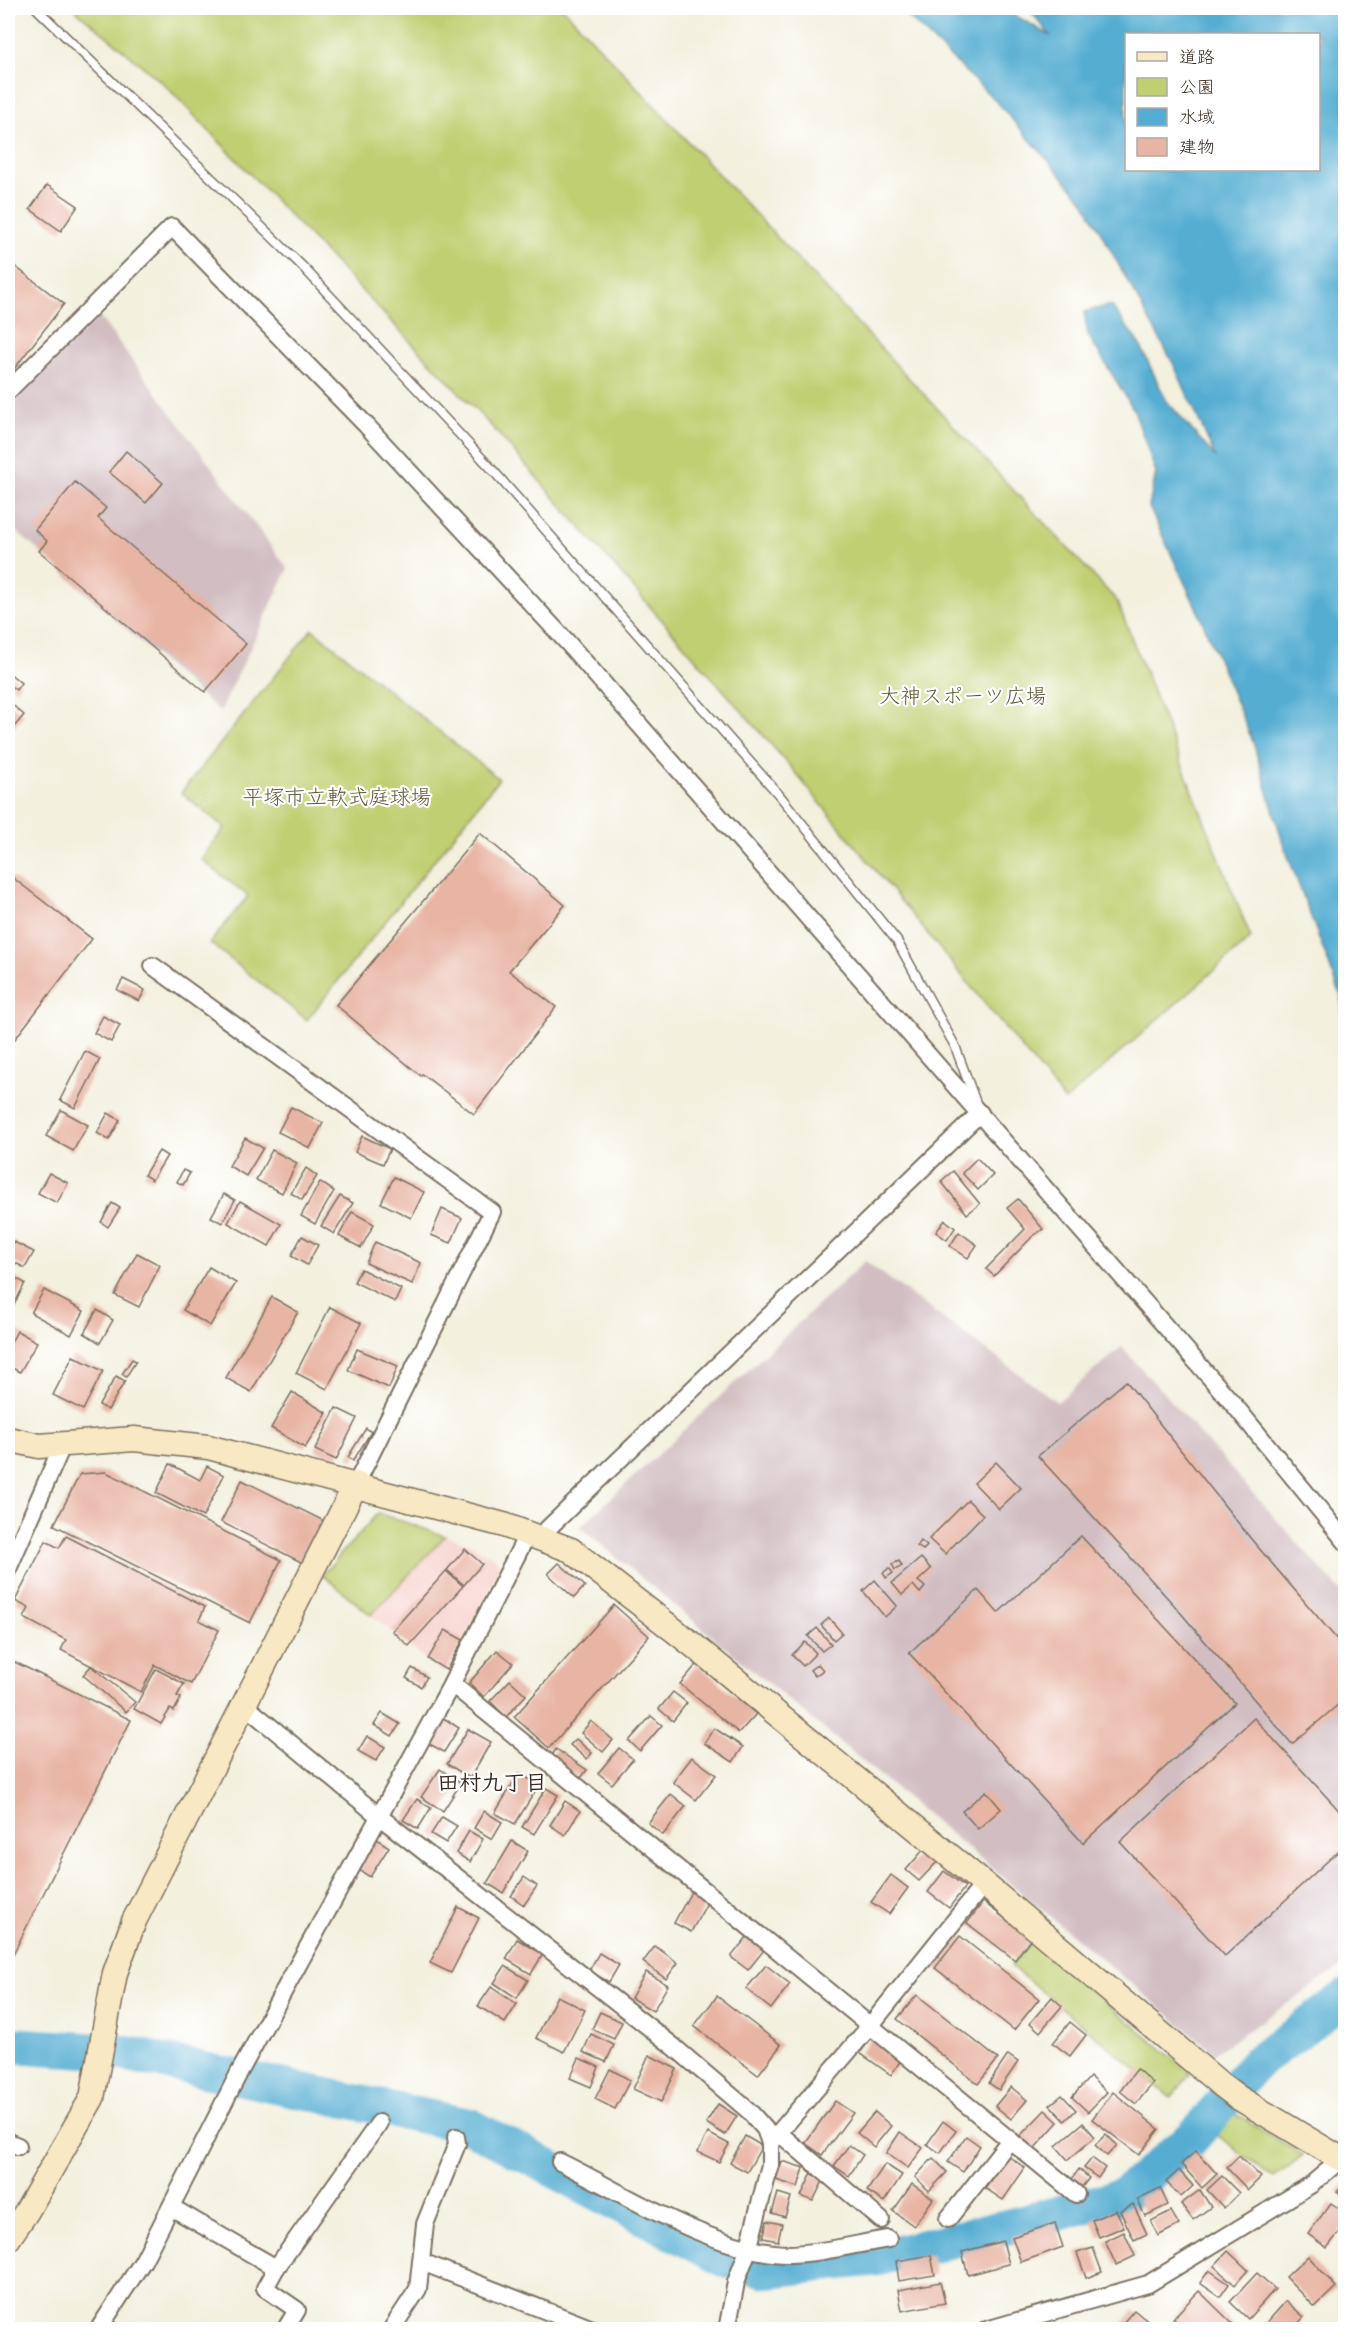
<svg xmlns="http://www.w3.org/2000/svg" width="1353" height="2337" viewBox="0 0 1353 2337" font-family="Caveat,'Klee One',sans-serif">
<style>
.built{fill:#f7d0cb}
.industrial{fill:#d2bec2}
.green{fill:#c0cf71;stroke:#7e7c48;stroke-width:1.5}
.water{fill:#55add2;stroke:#486c78;stroke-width:1.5;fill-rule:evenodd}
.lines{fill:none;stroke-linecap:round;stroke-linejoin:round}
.river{stroke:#55add2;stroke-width:36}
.building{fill:#e8b4a3}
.lane-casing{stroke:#7b6f61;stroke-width:11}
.street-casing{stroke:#7b6f61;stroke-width:20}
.secondary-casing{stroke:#7b6f61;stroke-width:27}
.lane{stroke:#fff;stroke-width:8}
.street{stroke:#fff;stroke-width:16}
.secondary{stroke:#f8e8c3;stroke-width:24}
.labels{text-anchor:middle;stroke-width:4.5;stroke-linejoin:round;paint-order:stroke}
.park-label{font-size:21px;fill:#635c37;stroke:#fff}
.neighbourhood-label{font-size:22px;font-weight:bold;fill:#3b2a1e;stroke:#fff}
</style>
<rect width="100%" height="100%" fill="#fff"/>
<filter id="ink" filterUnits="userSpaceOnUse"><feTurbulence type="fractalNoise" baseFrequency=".0167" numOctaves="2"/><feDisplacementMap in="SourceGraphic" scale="12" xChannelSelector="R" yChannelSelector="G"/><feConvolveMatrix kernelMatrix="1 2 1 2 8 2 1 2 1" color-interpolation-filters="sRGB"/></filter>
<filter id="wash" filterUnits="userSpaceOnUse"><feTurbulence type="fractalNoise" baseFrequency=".008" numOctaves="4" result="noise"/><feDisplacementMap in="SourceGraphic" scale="24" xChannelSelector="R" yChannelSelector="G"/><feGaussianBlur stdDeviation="1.35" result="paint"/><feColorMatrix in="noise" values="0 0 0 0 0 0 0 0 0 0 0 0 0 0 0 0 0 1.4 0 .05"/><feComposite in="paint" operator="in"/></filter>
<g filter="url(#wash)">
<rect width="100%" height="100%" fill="#f3f0de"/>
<!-- built -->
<path class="built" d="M378,1513L470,1544L497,1559L500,1568L448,1670L441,1672L322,1575Z"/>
<!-- industrial -->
<g class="industrial">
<path d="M99,316L288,569L220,712L8,524V408Z"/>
<path d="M865,1261L1057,1402L1122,1347L1345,1596V1964L1215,2053L580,1527Z"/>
</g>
<!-- green -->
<g class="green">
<path d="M73,8H563L1117,601L1251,938L1065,1101L789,765L494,429L165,85Z"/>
<path d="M312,629L499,779L307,1020L210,943L248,896L201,859L225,828L181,793Z"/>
<path d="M378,1513L445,1536L371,1615L322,1575Z"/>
<path d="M1032,1941L1191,2073L1171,2098L1011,1966Z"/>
<path d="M1227,2109L1303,2155L1274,2178L1213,2132Z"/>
</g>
<!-- water -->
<g class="water">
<path d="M899,8H1002L1051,36L1028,8H1345V1039L1341,996L1283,843L1253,742L1198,611L1149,507L1156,473L1134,410L1088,335L1084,312L1111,305L1140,345L1166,400L1216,458L1174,365L1083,200L995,100ZM1126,34H1318V170H1126Z"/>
<path d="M1345,1189V1303L1343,1196Z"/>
</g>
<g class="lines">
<!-- river -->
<path class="river" d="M8,2045L118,2052L470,2126L724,2259L767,2270L878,2258L1023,2223L1124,2195L1193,2137L1256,2063L1346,1997"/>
</g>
<g id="blocks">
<!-- building -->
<g class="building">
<path d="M47,185L78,206L61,231L30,209Z"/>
<path d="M8,261L64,304L8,377Z"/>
<path d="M126,451L163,483L146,503L109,472Z"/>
<path d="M75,482L106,508L98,518L246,644L205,692L39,551L47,541L35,530Z"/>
<path d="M8,672L21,683L16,690L8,684Z"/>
<path d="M8,701L24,715L9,733L8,732Z"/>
<path d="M480,833L565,905L509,971L556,1007L474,1114L422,1074L421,1076L336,1005Z"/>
<path d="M8,874L92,939L8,1048Z"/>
<path d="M123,979L145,990L139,1001L117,990Z"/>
<path d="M103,1016L120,1025L111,1042L94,1033Z"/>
<path d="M85,1051L100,1059L75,1108L60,1100Z"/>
<path d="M291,1107L323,1123L310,1148L278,1132Z"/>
<path d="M61,1110L88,1125L73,1151L46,1136Z"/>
<path d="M108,1113L120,1120L109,1140L97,1133Z"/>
<path d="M362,1136L390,1149L383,1164L355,1152Z"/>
<path d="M245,1138L263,1148L246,1176L229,1166Z"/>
<path d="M272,1150L297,1163L282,1193L256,1180Z"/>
<path d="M159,1151L167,1156L152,1180L144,1175Z"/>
<path d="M977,1158L993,1175L978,1190L962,1173Z"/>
<path d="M306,1168L317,1176L302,1200L291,1193Z"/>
<path d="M183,1170L190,1173L183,1185L177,1182Z"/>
<path d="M953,1171L980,1204L967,1214L941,1181Z"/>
<path d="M49,1173L68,1183L57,1203L38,1193Z"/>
<path d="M394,1177L424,1192L411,1218L381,1203Z"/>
<path d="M320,1182L334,1191L315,1224L301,1216Z"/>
<path d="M224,1194L235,1200L222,1223L211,1217Z"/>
<path d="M340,1196L353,1203L334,1234L321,1226Z"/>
<path d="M1018,1199L1043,1229L1032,1237L994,1276L986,1269L1025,1229L1007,1208Z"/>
<path d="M240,1201L281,1224L269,1246L228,1223Z"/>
<path d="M112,1203L120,1208L108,1227L101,1222Z"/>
<path d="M442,1209L462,1218L451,1243L431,1235Z"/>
<path d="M352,1212L374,1224L361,1248L339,1236Z"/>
<path d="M945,1220L955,1228L947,1240L936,1232Z"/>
<path d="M959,1232L977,1245L968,1258L950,1246Z"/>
<path d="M302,1236L318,1245L307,1265L291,1256Z"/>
<path d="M8,1239L34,1252L25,1268L8,1259Z"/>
<path d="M375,1242L421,1263L412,1284L366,1263Z"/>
<path d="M137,1253L160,1265L139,1307L115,1295Z"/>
<path d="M209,1267L236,1283L210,1326L183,1310Z"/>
<path d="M361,1269L401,1289L395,1302L354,1282Z"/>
<path d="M8,1274L25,1283L12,1309L8,1307Z"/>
<path d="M44,1290L84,1311L71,1335L31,1313Z"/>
<path d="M272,1297L298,1312L251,1392L226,1378Z"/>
<path d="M330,1307L361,1323L327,1389L296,1373Z"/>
<path d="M97,1310L113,1320L100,1343L84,1333Z"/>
<path d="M17,1331L37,1342L20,1372L8,1366V1348Z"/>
<path d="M357,1349L398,1366L389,1388L348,1370Z"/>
<path d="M73,1356L103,1371L83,1410L53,1395Z"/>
<path d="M132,1359L136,1361L126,1377L122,1374Z"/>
<path d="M116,1376L125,1381L108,1410L99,1405Z"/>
<path d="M1126,1381L1251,1539L1346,1650V1698L1292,1744L1174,1605L1038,1456Z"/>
<path d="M292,1392L327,1413L305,1448L271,1428Z"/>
<path d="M336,1408L357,1418L336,1460L315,1450Z"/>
<path d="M366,1428L371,1432L353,1461L348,1457Z"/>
<path d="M996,1462L1021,1488L999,1509L974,1483Z"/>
<path d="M170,1464L200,1480L207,1466L224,1475L203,1517L156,1493Z"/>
<path d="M106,1472L281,1560L250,1623L54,1525L80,1474Z"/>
<path d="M242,1480L324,1521L303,1563L221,1522Z"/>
<path d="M968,1500L983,1515L945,1554L929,1539Z"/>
<path d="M66,1536L205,1607L199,1620L219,1630L191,1684L155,1665L141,1692L61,1650L66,1640L24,1618L29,1608L15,1601L46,1541L59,1548Z"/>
<path d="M1081,1536L1235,1703L1083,1843L909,1653L978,1590L998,1613Z"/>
<path d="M921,1541L927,1546L923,1550L917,1546Z"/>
<path d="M465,1549L482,1564L464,1585L447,1570Z"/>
<path d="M921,1558L931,1569L918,1581L925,1587L920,1593L913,1585L902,1595L892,1583Z"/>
<path d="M899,1561L902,1566L895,1570L892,1564Z"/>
<path d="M559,1563L585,1586L574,1598L548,1574Z"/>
<path d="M889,1568L893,1573L886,1578L883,1573Z"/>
<path d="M446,1571L463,1586L409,1646L392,1631Z"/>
<path d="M875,1580L897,1606L885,1617L863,1591Z"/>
<path d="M614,1605L649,1636L549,1748L514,1717Z"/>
<path d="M829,1618L842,1633L834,1640L821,1625Z"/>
<path d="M817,1628L831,1644L822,1651L808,1636Z"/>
<path d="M445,1630L463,1640L446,1670L428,1659Z"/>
<path d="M805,1642L816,1653L803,1666L792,1655Z"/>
<path d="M497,1650L513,1663L484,1697L469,1683Z"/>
<path d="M13,1661L131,1720L8,1964V1673Z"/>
<path d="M697,1664L756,1714L739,1733L680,1684Z"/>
<path d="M818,1664L823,1670L815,1676L810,1670Z"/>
<path d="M91,1666L135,1702L126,1712L83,1675Z"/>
<path d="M412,1668L427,1677L421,1687L406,1678Z"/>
<path d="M156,1669L184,1684L177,1696L181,1698L174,1711L170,1709L161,1724L134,1709Z"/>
<path d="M510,1680L526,1695L506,1717L490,1701Z"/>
<path d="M673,1692L687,1703L673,1721L659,1709Z"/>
<path d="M382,1713L400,1724L392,1736L374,1725Z"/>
<path d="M651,1716L662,1725L640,1751L629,1741Z"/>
<path d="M442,1717L459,1728L444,1752L426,1742Z"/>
<path d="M1254,1718L1346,1818V1844L1225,1956L1120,1842Z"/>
<path d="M591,1721L613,1740L603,1752L581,1733Z"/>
<path d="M714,1728L743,1747L733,1762L704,1743Z"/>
<path d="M468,1729L491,1742L470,1778L447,1764Z"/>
<path d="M367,1736L385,1747L376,1761L358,1751Z"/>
<path d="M576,1739L592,1753L587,1759L570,1745Z"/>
<path d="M619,1748L633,1759L612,1784L598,1773Z"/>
<path d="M556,1749L587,1770L581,1778L551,1757Z"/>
<path d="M692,1757L716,1775L696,1800L673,1782Z"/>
<path d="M440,1769L461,1783L443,1811L421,1797Z"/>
<path d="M519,1773L539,1785L515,1824L495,1813Z"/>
<path d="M546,1788L558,1795L534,1834L522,1827Z"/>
<path d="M986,1791L1001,1809L978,1829L962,1811Z"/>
<path d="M671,1794L686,1806L663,1835L648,1823Z"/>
<path d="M417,1799L431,1808L418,1829L403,1820Z"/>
<path d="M565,1801L580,1811L565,1835L550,1825Z"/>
<path d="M484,1811L502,1822L492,1839L474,1828Z"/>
<path d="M442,1817L457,1826L446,1843L431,1834Z"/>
<path d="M469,1831L483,1839L470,1862L456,1853Z"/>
<path d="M375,1838L389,1847L370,1877L356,1868Z"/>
<path d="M512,1841L528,1851L503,1893L487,1883Z"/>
<path d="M924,1849L938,1861L919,1881L906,1870Z"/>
<path d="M944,1871L965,1887L949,1908L928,1892Z"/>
<path d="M891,1875L908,1888L889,1914L871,1902Z"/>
<path d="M524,1877L537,1886L524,1905L511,1896Z"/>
<path d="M691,1892L708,1901L691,1932L674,1923Z"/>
<path d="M983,1902L1031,1938L1015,1960L967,1923Z"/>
<path d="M458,1907L479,1918L451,1973L430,1963Z"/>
<path d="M960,1936L1039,1999L1014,2030L935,1968Z"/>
<path d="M747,1937L764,1950L748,1970L731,1957Z"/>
<path d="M517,1939L543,1954L531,1974L506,1959Z"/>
<path d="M655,1946L678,1963L666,1979L643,1962Z"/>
<path d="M599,1953L619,1965L609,1982L589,1971Z"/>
<path d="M766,1965L790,1984L771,2009L746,1989Z"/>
<path d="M505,1966L528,1980L517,1998L494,1983Z"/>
<path d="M646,1972L668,1985L653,2011L631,1998Z"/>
<path d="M491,1987L517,2004L505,2023L478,2006Z"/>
<path d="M917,1995L998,2059L978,2084L897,2019Z"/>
<path d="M557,1996L585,2010L564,2052L536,2038Z"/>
<path d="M717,1996L781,2045L758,2075L694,2026Z"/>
<path d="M1052,1997L1062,2006L1040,2032L1030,2023Z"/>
<path d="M600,2012L622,2022L614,2039L592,2029Z"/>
<path d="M1070,2022L1086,2035L1070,2056L1053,2043Z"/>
<path d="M591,2034L614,2045L606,2062L583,2052Z"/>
<path d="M871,2038L901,2060L891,2075L860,2053Z"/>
<path d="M649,2055L677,2069L661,2102L633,2089Z"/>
<path d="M1008,2055L1018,2062L999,2090L989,2083Z"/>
<path d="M579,2058L599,2067L591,2087L570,2078Z"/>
<path d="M610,2069L630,2080L615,2109L595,2099Z"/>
<path d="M1137,2069L1153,2083L1136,2104L1120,2091Z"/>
<path d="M1090,2077L1107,2092L1088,2112L1072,2097Z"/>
<path d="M1011,2087L1027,2100L1011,2119L995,2106Z"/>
<path d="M1113,2092L1159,2129L1139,2155L1092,2119Z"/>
<path d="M1062,2095L1076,2110L1065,2121L1050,2105Z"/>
<path d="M835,2101L853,2113L822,2155L805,2143Z"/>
<path d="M718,2104L737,2116L725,2135L706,2123Z"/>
<path d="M1045,2110L1058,2122L1034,2149L1020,2136Z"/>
<path d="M875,2112L891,2126L874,2147L857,2133Z"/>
<path d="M943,2121L956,2131L940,2153L927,2144Z"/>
<path d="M1083,2123L1095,2137L1068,2160L1056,2146Z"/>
<path d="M900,2132L923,2148L908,2168L886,2153Z"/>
<path d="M708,2133L729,2144L719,2162L698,2152Z"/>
<path d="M1106,2134L1117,2145L1107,2156L1095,2145Z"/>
<path d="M745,2136L762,2146L747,2172L730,2163Z"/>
<path d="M966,2136L980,2146L963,2172L948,2162Z"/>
<path d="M849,2145L863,2155L849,2176L834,2166Z"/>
<path d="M1196,2151L1217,2174L1202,2188L1181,2164Z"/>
<path d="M1008,2156L1025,2168L1003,2200L985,2188Z"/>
<path d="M1239,2156L1261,2177L1248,2190L1227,2168Z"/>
<path d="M933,2158L947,2172L929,2191L915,2177Z"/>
<path d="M1092,2158L1105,2168L1098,2178L1084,2168Z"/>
<path d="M782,2161L804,2168L798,2187L776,2180Z"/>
<path d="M885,2164L902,2175L884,2202L867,2191Z"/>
<path d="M1079,2169L1089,2178L1082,2187L1072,2179Z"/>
<path d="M1179,2170L1193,2186L1181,2197L1166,2182Z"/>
<path d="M812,2173L824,2179L813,2201L801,2196Z"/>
<path d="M1222,2176L1239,2193L1224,2208L1207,2190Z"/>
<path d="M1346,2182V2198L1337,2192Z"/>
<path d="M912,2184L933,2199L914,2226L893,2211Z"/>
<path d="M1160,2188L1168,2205L1145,2216L1137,2199Z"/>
<path d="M1200,2190L1211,2207L1193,2220L1181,2204Z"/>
<path d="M778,2193L791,2197L785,2217L772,2213Z"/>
<path d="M1331,2203L1346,2213V2224L1327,2248L1308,2234Z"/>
<path d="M1133,2204L1147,2234L1134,2240L1120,2211Z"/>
<path d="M1116,2210L1124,2227L1099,2237L1092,2220Z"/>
<path d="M1171,2211L1179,2225L1158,2236L1151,2221Z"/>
<path d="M767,2221L782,2224L778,2241L763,2238Z"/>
<path d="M1055,2223L1063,2247L1021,2262L1012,2237Z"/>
<path d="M1124,2232L1135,2256L1116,2265L1105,2241Z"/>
<path d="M1003,2241L1009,2264L968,2275L962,2252Z"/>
<path d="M1093,2248L1102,2272L1086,2278L1077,2253Z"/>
<path d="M1228,2251L1248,2270L1235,2285L1214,2266Z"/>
<path d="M931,2255L935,2275L899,2281L896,2261Z"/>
<path d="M1308,2256L1336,2287L1315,2307L1286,2277Z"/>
<path d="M1209,2270L1229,2284L1220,2297L1200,2283Z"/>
<path d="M1257,2273L1275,2289L1248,2319L1230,2302Z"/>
<path d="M940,2282L945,2303L902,2311L898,2290Z"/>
<path d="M1199,2291L1239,2330H1185L1173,2318Z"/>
<path d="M1286,2301L1304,2317L1292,2330H1260Z"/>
<path d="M1134,2310L1155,2327L1153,2330H1117Z"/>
</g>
</g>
</g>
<g filter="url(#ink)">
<use href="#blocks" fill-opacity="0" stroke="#7b6f61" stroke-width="1.5"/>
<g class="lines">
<defs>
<path id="lane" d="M36,8L302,266L490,467L780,796L897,941L955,1046L976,1103"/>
<g id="street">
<path d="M8,391L172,227L366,425L567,642L1235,1406L1346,1542"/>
<path d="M153,966L492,1212L356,1484"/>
<path d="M539,1537L980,1113"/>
<path d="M8,1569L63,1444"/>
<path d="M452,1684L1076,2194"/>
<path d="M243,1704L380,1817L673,2046L749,2111L765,2129L770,2143V2165L748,2250L736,2282L727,2330"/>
<path d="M779,2133L881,2220"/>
<path d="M8,2142L18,2146"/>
<path d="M770,2143L870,2026L984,1884"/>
<path d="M560,2162C625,2194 716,2253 788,2254C820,2254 856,2244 888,2239"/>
<path d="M171,2207L276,2268L265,2288L297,2310L285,2330"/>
<path d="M948,2219L1010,2140"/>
<path d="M422,2262L595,2330"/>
<path d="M276,2268L379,2123"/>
<path d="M98,2330L143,2261L240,2071L450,1687L528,1533"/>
<path d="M391,2330L418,2289L425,2224L457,2144L456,2137"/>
<path d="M986,2330L1148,2284L1312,2184L1346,2155"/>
</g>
<g id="secondary">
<path d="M8,1439L39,1446L134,1439L208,1447L504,1525L571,1550L693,1645L984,1884L1219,2083L1239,2098L1346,2162"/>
<path d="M8,2239L27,2211L92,2098L115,1973L134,1921L356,1484"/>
</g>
</defs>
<!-- lane casing -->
<use href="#lane" class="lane-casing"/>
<!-- street casing -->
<use href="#street" class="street-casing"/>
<!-- secondary casing -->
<use href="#secondary" class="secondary-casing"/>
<!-- lane -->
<use href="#lane" class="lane"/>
<!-- street -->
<use href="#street" class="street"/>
<!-- secondary -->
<use href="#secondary" class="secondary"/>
</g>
</g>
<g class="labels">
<!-- park labels -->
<g class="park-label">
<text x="963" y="703">大神スポーツ広場</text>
<text x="337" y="804">平塚市立軟式庭球場</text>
</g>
<!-- neighbourhood labels -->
<g class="neighbourhood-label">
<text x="492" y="1790">田村九丁目</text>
</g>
</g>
<!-- margin -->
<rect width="1353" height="2337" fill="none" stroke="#fff" stroke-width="30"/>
<!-- legend -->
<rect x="1125" y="33" width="195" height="138" fill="#ffffff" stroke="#b1aaa5" stroke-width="1.5"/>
<rect x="1137" y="52" width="30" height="9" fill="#f8e8c3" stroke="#b1aaa5" stroke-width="1.5"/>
<text x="1179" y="63" font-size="18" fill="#3b2a1e">道路</text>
<rect x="1137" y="78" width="30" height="18" fill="#c0cf71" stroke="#b1aaa5" stroke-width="1.5"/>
<text x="1179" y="93" font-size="18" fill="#3b2a1e">公園</text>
<rect x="1137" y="108" width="30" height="18" fill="#55add2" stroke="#b1aaa5" stroke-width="1.5"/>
<text x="1179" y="123" font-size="18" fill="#3b2a1e">水域</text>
<rect x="1137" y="138" width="30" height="18" fill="#e8b4a3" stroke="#b1aaa5" stroke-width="1.5"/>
<text x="1179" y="153" font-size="18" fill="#3b2a1e">建物</text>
</svg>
